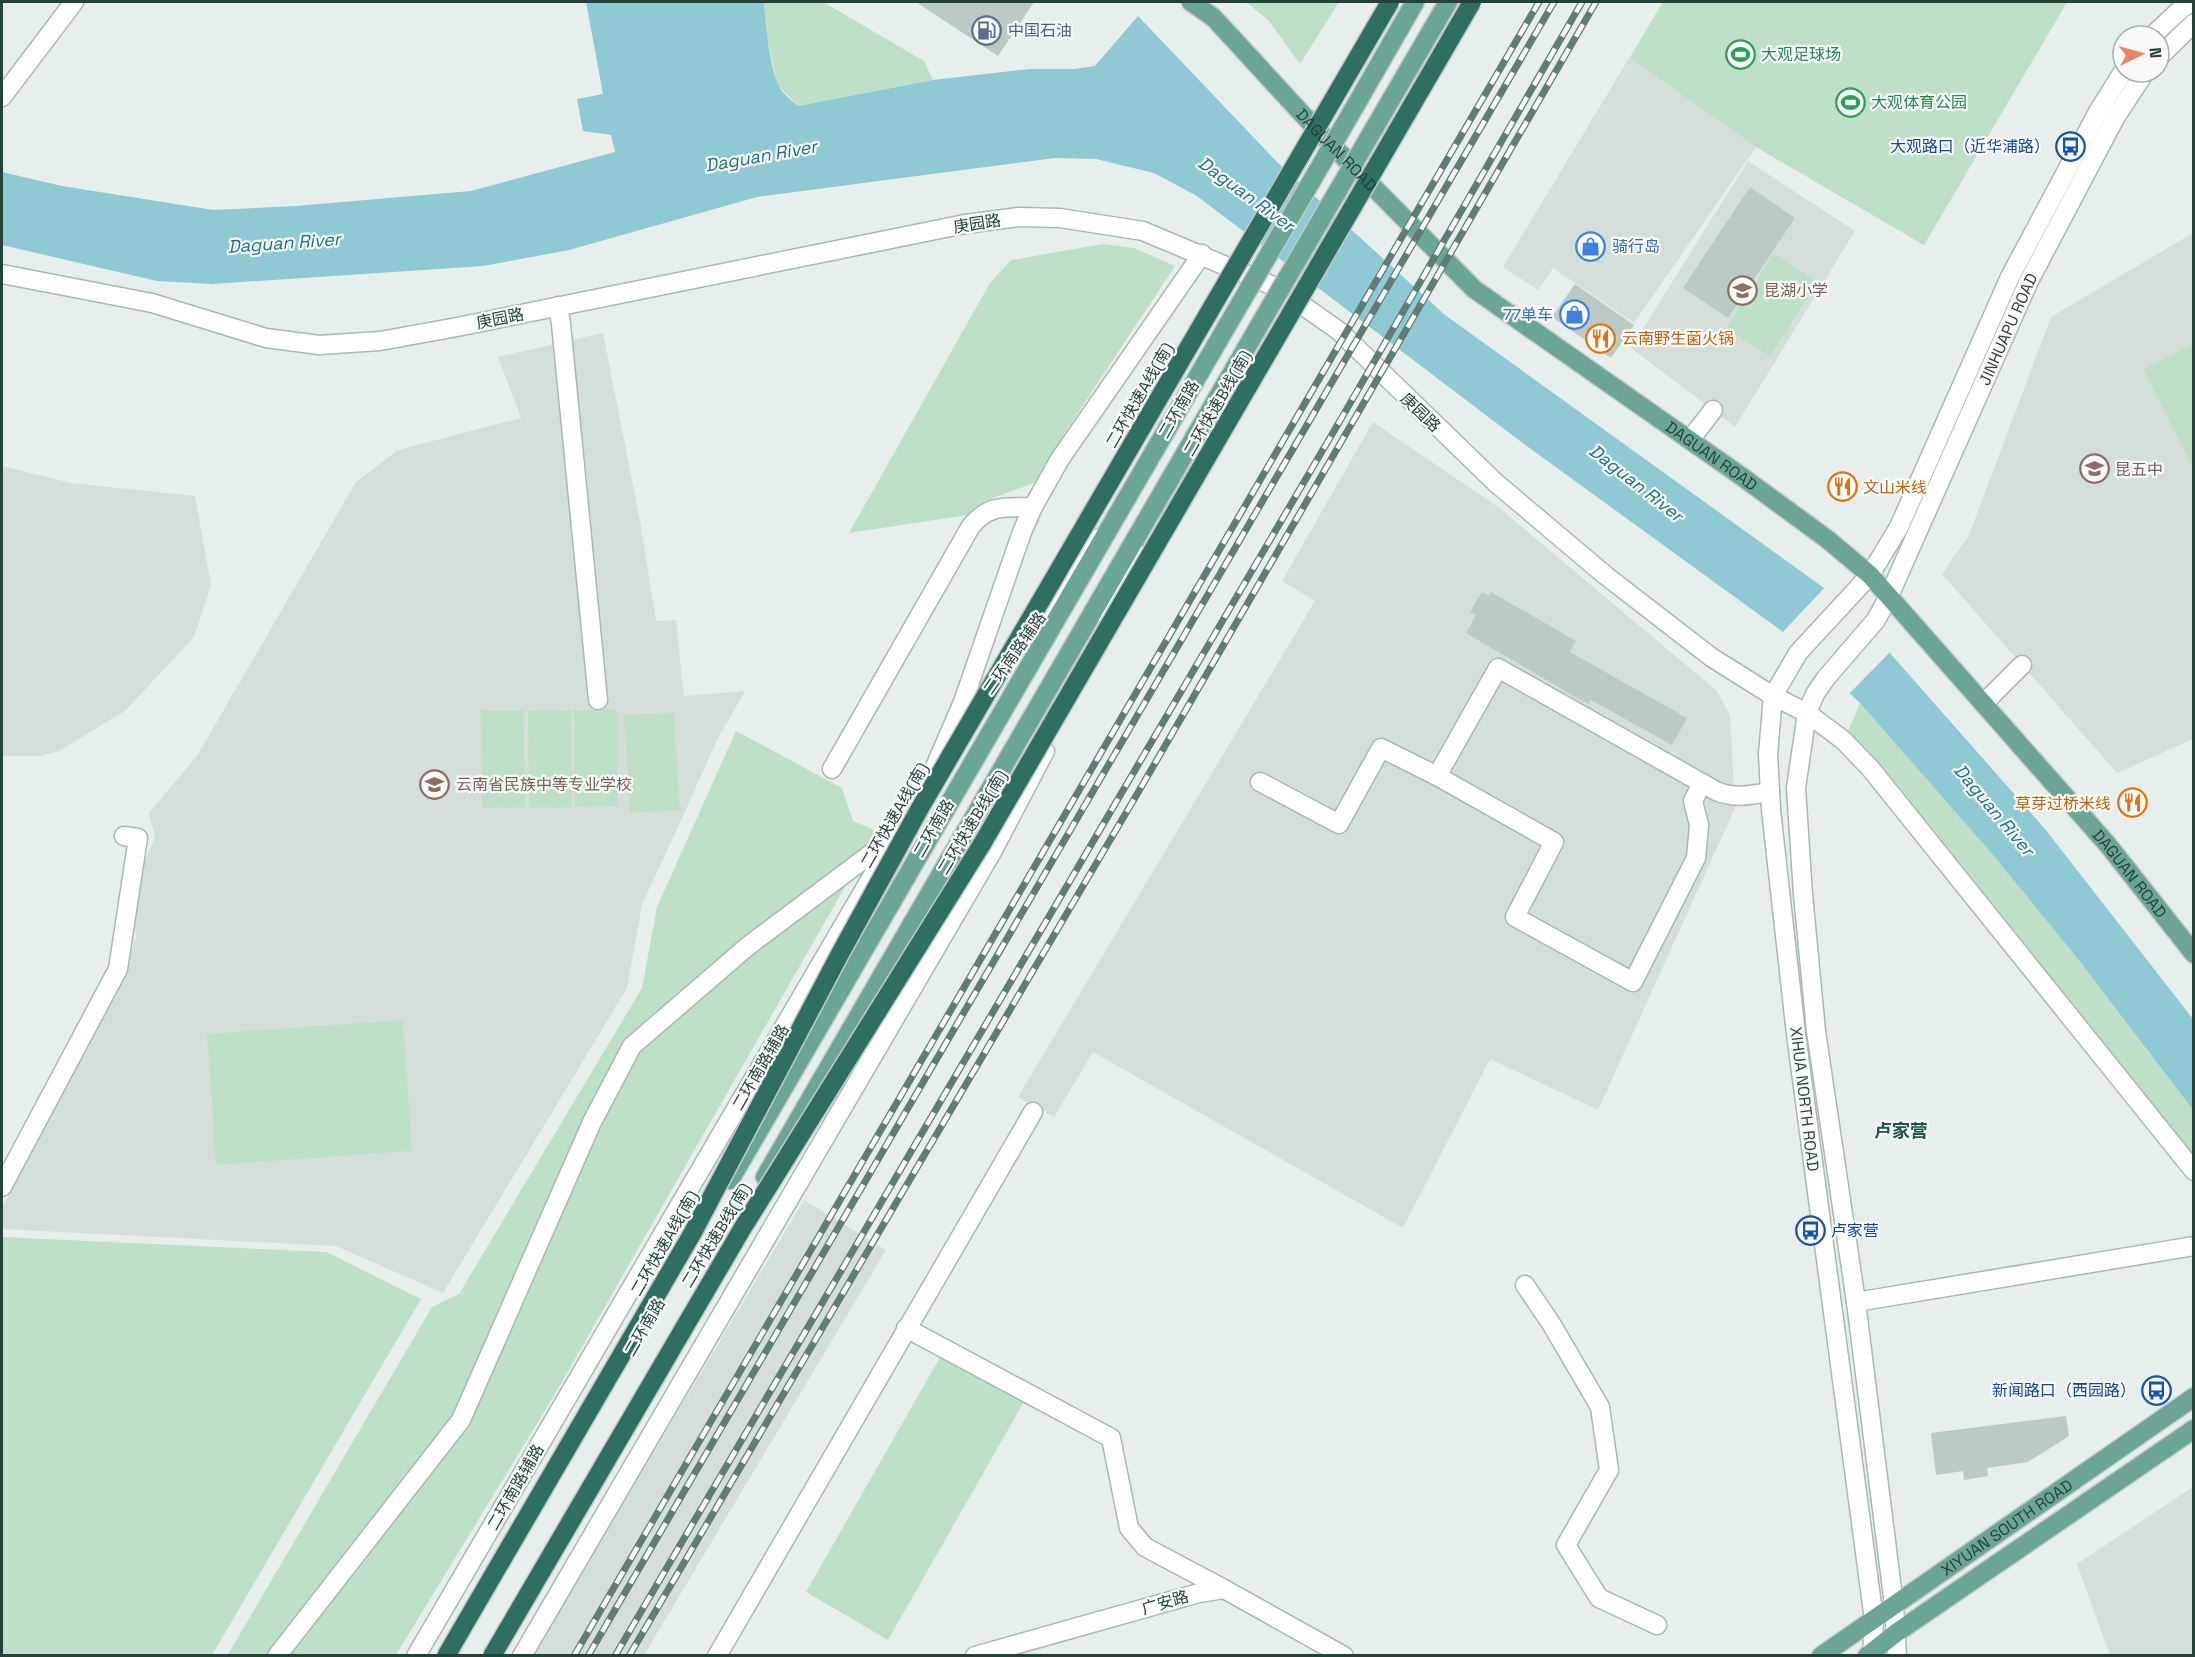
<svg xmlns="http://www.w3.org/2000/svg" width="2195" height="1657" viewBox="0 0 2195 1657" font-family="'Space Grotesk','Noto Sans SC',sans-serif">
<style>
.built{fill:#d4dfda}
.green{fill:#bfe0c8}
.water{fill:#8ec9d4}
.pier{fill:#e6efeb}
.building{fill:#bbcac4}
.lines{fill:none;stroke-linecap:round;stroke-linejoin:round}
.minor-casing{stroke:#a8b8b2;stroke-width:21}
.major-casing{stroke:#c2cac8;stroke-width:21}
.minor{stroke:#fff;stroke-width:18}
.major{stroke:#6aa596;stroke-width:18}
.rail-casing{stroke:#5f7d75;stroke-width:7}
.rail{stroke:#f7fbf9;stroke-width:4.5;stroke-dasharray:14;stroke-linecap:butt}
.major-bridge-casing{stroke:#c2cac8;stroke-width:21;stroke-linecap:butt}
.highway-bridge-casing{stroke:#c2cac8;stroke-width:21;stroke-linecap:butt}
.major-bridge{stroke:#6aa596;stroke-width:18}
.highway-bridge{stroke:#2f6f62;stroke-width:18}
.labels{text-anchor:middle;stroke-width:4.5;stroke-linejoin:round;paint-order:stroke}
.service-label{font-size:16px;fill:#4e5e75;stroke:#f7fbf9;text-anchor:start}
.leisure-label{font-size:16px;fill:#27864d;stroke:#f7fbf9;text-anchor:start}
.transit-label{font-size:16px;fill:#164399;stroke:#f7fbf9;text-anchor:end}
.street-label{font-size:16px;fill:#24423a;stroke:#f7fbf9}
.shop-label{font-size:16px;fill:#366cbe;stroke:#f7fbf9;text-anchor:start}
.education-label{font-size:16px;fill:#785e54;stroke:#f7fbf9;text-anchor:start}
.food-label{font-size:16px;fill:#c56008;stroke:#f7fbf9;text-anchor:start}
.water-label{font-size:18px;font-style:italic;fill:#1c6f80;stroke:#f7fbf9}
.neighbourhood-label{font-size:18px;font-weight:bold;fill:#1f5548;stroke:#f7fbf9}
</style>
<rect width="100%" height="100%" fill="#e6efeb"/>
<!-- built -->
<g class="built">
<path d="M1663,2H2067L1924,245L1756,147L1634,323L1553,268L1538,290L1503,267Z"/>
<path d="M1748,161L1855,231L1735,427L1631,348Z"/>
<path d="M2193,233V739L2117,773L1942,574L1969,535L2051,317Z"/>
<path d="M603,333L641,526L656,621L676,620L684,696L745,691L717,740L679,825L642,904L627,988L443,1293L336,1246L2,1229V1208L116,994L137,936L129,899L155,837L149,813L197,756L356,482L398,450L521,418L498,357Z"/>
<path d="M1373,422L1498,507L1717,691L1730,716L1735,808L1598,1110L1490,1059L1403,1228L1093,1052L1054,1117L1018,1097L1315,601L1282,581Z"/>
<path d="M2,466L71,483L195,496L211,585L194,637L125,711L59,751L41,756H2Z"/>
<path d="M804,1200L886,1250L644,1655L532,1656Z"/>
<path d="M2193,1487V1655H2110L2077,1564Z"/>
</g>
<!-- green -->
<g class="green">
<path d="M764,2H823L924,61L933,80L798,106L777,84L766,31Z"/>
<path d="M1246,2H1339L1300,64L1269,21Z"/>
<path d="M1663,2H2067L1924,245L1756,147L1630,58Z"/>
<path d="M1103,244L1134,248L1175,266L1066,431L1040,481L995,497L968,515L849,533L990,283L1011,260Z"/>
<path d="M1774,253L1818,282L1770,356L1726,328Z"/>
<path d="M2193,344V468L2143,369Z"/>
<path d="M1860,703L1993,855L2081,963L2193,1110V1184L1841,748Z"/>
<path d="M617,709L618,806L575,807L574,710Z"/>
<path d="M481,710H524L525,807L482,808Z"/>
<path d="M571,710L572,807L529,808L528,711Z"/>
<path d="M674,713L680,810L630,813L624,715Z"/>
<path d="M736,731L842,788L853,821L877,831L555,1394L396,1655L227,1656L432,1307L459,1294L642,988L657,907Z"/>
<path d="M403,1020L412,1151L216,1165L207,1034Z"/>
<path d="M2,1237L327,1252L421,1299L212,1655H2Z"/>
<path d="M943,1352L1025,1400L888,1640L806,1592Z"/>
</g>
<!-- water -->
<path class="water" d="M586,2H764C765,20 770,71 779,86C783,94 791,100 798,106L933,80L1030,69H1074L1095,66L1138,16L1277,162L1445,315L1824,588L1889,652L2045,829L2193,1019V1110L2081,963L1993,855L1860,703L1783,632L1524,444L1197,196L1154,173L1096,159L1055,158L757,197L569,250L483,266L212,284L157,281L2,245V172L62,186L213,210L296,206L471,191L615,152L611,135L583,131L577,99L603,94Z"/>
<!-- pier -->
<path class="pier" d="M1826,586L1892,650L1847,696L1781,634Z"/>
<!-- building -->
<g class="building">
<path d="M916,2H1034L998,56Z"/>
<path d="M1750,187L1795,218L1728,318L1683,288Z"/>
<path d="M1575,284L1634,325L1611,358L1552,317Z"/>
<path d="M1482,592L1489,596L1491,592L1576,641L1570,652L1687,718L1672,745L1591,700L1589,704L1572,695L1466,633L1476,615L1470,612Z"/>
<path d="M2066,1416L2069,1436L2028,1462L1987,1468L1988,1476L1964,1480L1963,1471L1936,1475L1931,1433Z"/>
</g>
<g class="lines">
<defs>
<g id="minor">
<path d="M2152,36L2181,9L2192,2"/>
<path d="M2159,57L2194,23"/>
<path d="M2,97L74,2"/>
<path d="M2,274L152,303L266,338L319,345L380,341L457,327L965,224L1019,217L1060,218L1143,231L1278,288L1339,331L1496,483L1605,575L1711,657L1773,696L1807,713L1843,740L1870,768L2194,1171"/>
<path d="M558,306L561,324L598,700"/>
<path d="M1690,440L1713,410"/>
<path d="M1107,617L1135,551"/>
<path d="M1038,619L1095,539"/>
<path d="M1984,703L2022,665"/>
<path d="M832,769L971,526C991,503 1005,508 1033,507"/>
<path d="M931,776L963,702L1022,532L1033,507L1060,459L1202,254"/>
<path d="M1437,776L1554,842L1515,917L1633,982L1696,858L1699,825L1693,801L1702,783"/>
<path d="M1260,782L1339,824L1381,748L1437,776L1498,668L1716,791C1734,799 1752,795 1770,792"/>
<path d="M2,1187L118,969L138,838L124,836"/>
<path d="M1525,1285L1552,1325L1600,1407L1609,1470L1566,1545L1599,1598L1657,1625"/>
<path d="M1856,1302L2194,1246"/>
<path d="M906,1328L1111,1438L1129,1528L1145,1547L1224,1589"/>
<path d="M277,1656L461,1420L592,1122L632,1046L748,946L896,835"/>
<path d="M416,1656L884,856"/>
<path d="M522,1656L992,852L1045,751"/>
<path d="M717,1656L1033,1112"/>
<path d="M975,1656L1199,1593L1224,1589L1344,1656"/>
<path d="M1872,1656L1874,1620L1796,1034L1771,810L1768,754L1773,696L1798,653L1870,575L1899,527L2010,277L2099,110L2123,72"/>
<path id="s1" d="M1897,1656L1894,1605L1856,1302L1816,1031L1803,894L1796,788L1807,713L1815,694L1826,678L1876,620L1889,596L2029,281L2115,118L2145,72"/>
</g>
<g id="major">
<path id="s2" d="M1191,2L1213,17L1317,130L1474,289L1741,476L1827,539L1870,575L2108,845L2194,954"/>
<path d="M1350,115L1415,2"/>
<path d="M1375,127L1448,2"/>
<path d="M765,1177L1259,326"/>
<path d="M730,1180L1234,314"/>
<path id="s3" d="M1821,1656L2194,1397"/>
<path d="M1867,1656L1896,1633L2194,1429"/>
</g>
</defs>
<!-- minor casing -->
<use href="#minor" class="minor-casing"/>
<!-- major casing -->
<use href="#major" class="major-casing"/>
<!-- minor -->
<use href="#minor" class="minor"/>
<!-- major -->
<use href="#major" class="major"/>
<defs>
<g id="rail">
<path d="M574,1656L1539,2"/>
<path d="M588,1656L1554,2"/>
<path d="M615,1656L1341,419L1582,2"/>
<path d="M629,1656L1136,796L1596,2"/>
</g>
</defs>
<!-- rail casing -->
<use href="#rail" class="rail-casing"/>
<!-- rail -->
<use href="#rail" class="rail"/>
<defs>
<g id="major-bridge">
<path d="M1234,314L1350,115"/>
<path d="M1259,326L1375,127"/>
</g>
<g id="highway-bridge">
<path d="M446,1656L692,1234L841,952L920,808L1390,2"/>
<path d="M492,1656L742,1229L982,844L1472,2"/>
</g>
</defs>
<!-- major-bridge casing -->
<use href="#major-bridge" class="major-bridge-casing"/>
<!-- highway-bridge casing -->
<use href="#highway-bridge" class="highway-bridge-casing"/>
<!-- major-bridge -->
<use href="#major-bridge" class="major-bridge"/>
<!-- highway-bridge -->
<use href="#highway-bridge" class="highway-bridge"/>
</g>
<!-- icons -->
<defs>
<symbol id="fuel-ring" viewBox="-11 -11 22 22"><circle r="9.5" fill="#f7fbf9" stroke="#5c6f8a" stroke-width="1.5"/><path d="M-5.5-6h7V0h2V4h1.3V-2.5L3-4.5l.8-.8L6-3V5H2.5V1h-1V6h-7ZM-4.2-4.7v3.2H.2V-4.7Z" fill="#5c6f8a"/></symbol>
<symbol id="stadium-ring" viewBox="-11 -11 22 22"><circle r="9.5" fill="#f7fbf9" stroke="#2e9e5b" stroke-width="1.5"/><path d="M0-5a6.5 5 0 1 0 0 10a6.5 5 0 1 0 0-10ZM-3.5-1.8h7v3.6h-7Z" fill="#2e9e5b"/></symbol>
<symbol id="bus-ring" viewBox="-11 -11 22 22"><circle r="9.5" fill="#f7fbf9" stroke="#1a4fb4" stroke-width="1.5"/><path d="M-5-6H5V4H4V6H2V4H-2V6H-4V4H-5ZM-3.5-4V0h7V-4ZM-3.5 1.2v1.5H-2V1.2ZM2 1.2v1.5H3.5V1.2Z" fill="#1a4fb4"/></symbol>
<symbol id="shop-ring" viewBox="-11 -11 22 22"><circle r="9.5" fill="#f7fbf9" stroke="#3f7fe0" stroke-width="1.5"/><path d="M-5-2.5h2.3a2.7 3.5 0 0 1 5.4 0H5L5.5 6h-11ZM-1.5-2.5h3a1.5 2.3 0 0 0-3 0Z" fill="#3f7fe0"/></symbol>
<symbol id="school-ring" viewBox="-11 -11 22 22"><circle r="9.5" fill="#f7fbf9" stroke="#8d6e63" stroke-width="1.5"/><path d="M0-5L7-2L0 1L-7-2ZM-4 1L0 2.5L4 1V4Q0 6-4 4Z" fill="#8d6e63"/></symbol>
<symbol id="restaurant-ring" viewBox="-11 -11 22 22"><circle r="9.5" fill="#f7fbf9" stroke="#e8710a" stroke-width="1.5"/><path d="M-5-6h1v4h1v-4h1v4h1v-4h1v5L-1.5 .5V6h-2V.5L-5-1ZM5-6V6H3V1.5H1.5Q1.5-4 5-6Z" fill="#e8710a"/></symbol>
</defs>
<g fill-rule="evenodd">
<use href="#fuel-ring" x="970" y="14" width="33" height="33"/>
<use href="#stadium-ring" x="1724" y="38" width="33" height="33"/>
<use href="#stadium-ring" x="1834" y="86" width="33" height="33"/>
<use href="#bus-ring" x="2054" y="130" width="33" height="33"/>
<use href="#shop-ring" x="1574" y="230" width="33" height="33"/>
<use href="#school-ring" x="1726" y="274" width="33" height="33"/>
<use href="#shop-ring" x="1558" y="298" width="33" height="33"/>
<use href="#restaurant-ring" x="1584" y="322" width="33" height="33"/>
<use href="#school-ring" x="2078" y="452" width="33" height="33"/>
<use href="#restaurant-ring" x="1826" y="470" width="33" height="33"/>
<use href="#school-ring" x="418" y="768" width="33" height="33"/>
<use href="#restaurant-ring" x="2116" y="786" width="33" height="33"/>
<use href="#bus-ring" x="1794" y="1214" width="33" height="33"/>
<use href="#bus-ring" x="2140" y="1374" width="33" height="33"/>
</g>
<g class="labels">
<!-- service labels -->
<g class="service-label">
<text x="1008" y="36">中国石油</text>
</g>
<!-- leisure labels -->
<g class="leisure-label">
<text x="1761" y="60">大观足球场</text>
<text x="1871" y="108">大观体育公园</text>
</g>
<!-- transit labels -->
<g class="transit-label">
<text x="2050" y="152">大观路口（近华浦路）</text>
<text x="1831" y="1236" text-anchor="start">卢家营</text>
<text x="2136" y="1396">新闻路口（西园路）</text>
</g>
<!-- street labels -->
<g class="street-label">
<text dy="6" stroke="none"><textPath href="#s2" startOffset="208">DAGUAN ROAD</textPath></text>
<text transform="translate(977 223) rotate(-9)" y="6">庚园路</text>
<text transform="translate(500 318) rotate(-11)" y="6">庚园路</text>
<text dy="6" stroke="none"><textPath href="#s1" startOffset="1386">JINHUAPU ROAD</textPath></text>
<text transform="translate(1139 395) rotate(-60)" y="6">二环快速A线(南)</text>
<text transform="translate(1217 403) rotate(-60)" y="6">二环快速B线(南)</text>
<text transform="translate(1178 409) rotate(-60)" y="6">二环南路</text>
<text transform="translate(1421 412) rotate(44)" y="6">庚园路</text>
<text dy="6" stroke="none"><textPath href="#s2" startOffset="694">DAGUAN ROAD</textPath></text>
<text transform="translate(1014 653) rotate(-55)" y="6">二环南路辅路</text>
<text transform="translate(894 815) rotate(-60)" y="6">二环快速A线(南)</text>
<text transform="translate(972 822) rotate(-59)" y="6">二环快速B线(南)</text>
<text transform="translate(933 828) rotate(-60)" y="6">二环南路</text>
<text dy="6" stroke="none"><textPath href="#s2" startOffset="1288">DAGUAN ROAD</textPath></text>
<text transform="translate(760 1067) rotate(-60)" y="6">二环南路辅路</text>
<text transform="translate(1805 1099) rotate(83)" y="6">XIHUA NORTH ROAD</text>
<text transform="translate(716 1235) rotate(-59)" y="6">二环快速B线(南)</text>
<text transform="translate(664 1243) rotate(-60)" y="6">二环快速A线(南)</text>
<text transform="translate(644 1327) rotate(-60)" y="6">二环南路</text>
<text transform="translate(515 1487) rotate(-60)" y="6">二环南路辅路</text>
<text dy="6" stroke="none"><textPath href="#s3" startOffset="226">XIYUAN SOUTH ROAD</textPath></text>
<text transform="translate(1165 1602) rotate(-16)" y="6">广安路</text>
</g>
<!-- shop labels -->
<g class="shop-label">
<text x="1612" y="252">骑行岛</text>
<text x="1553" y="320" text-anchor="end">77单车</text>
</g>
<!-- education labels -->
<g class="education-label">
<text x="1764" y="296">昆湖小学</text>
<text x="2115" y="475">昆五中</text>
<text x="456" y="790">云南省民族中等专业学校</text>
</g>
<!-- food labels -->
<g class="food-label">
<text x="1622" y="344">云南野生菌火锅</text>
<text x="1863" y="493">文山米线</text>
<text x="2111" y="809" text-anchor="end">草芽过桥米线</text>
</g>
<!-- water labels -->
<g class="water-label">
<text transform="translate(761 156) rotate(-10)" y="6">Daguan River</text>
<text transform="translate(1246 194) rotate(36)" y="6">Daguan River</text>
<text transform="translate(284 243) rotate(-4)" y="6">Daguan River</text>
<text transform="translate(1636 483) rotate(38)" y="6">Daguan River</text>
<text transform="translate(1994 810) rotate(50)" y="6">Daguan River</text>
</g>
<!-- neighbourhood labels -->
<g class="neighbourhood-label">
<text x="1901" y="1137">卢家营</text>
</g>
</g>
<!-- border -->
<rect width="2195" height="1657" fill="none" stroke="#24423a" stroke-width="6"/>
<!-- north arrow -->
<g transform="translate(2141 54) rotate(85)"><circle r="28" fill="#f7fbf9" stroke="#a3b1ad" stroke-width="1.5"/>
<path d="M0-4.5L10 22L0 15L-10 22Z" fill="#f4845f"/>
<text y="-9" font-size="16" font-weight="bold" text-anchor="middle" fill="#24423a">N</text>
</g>
</svg>
